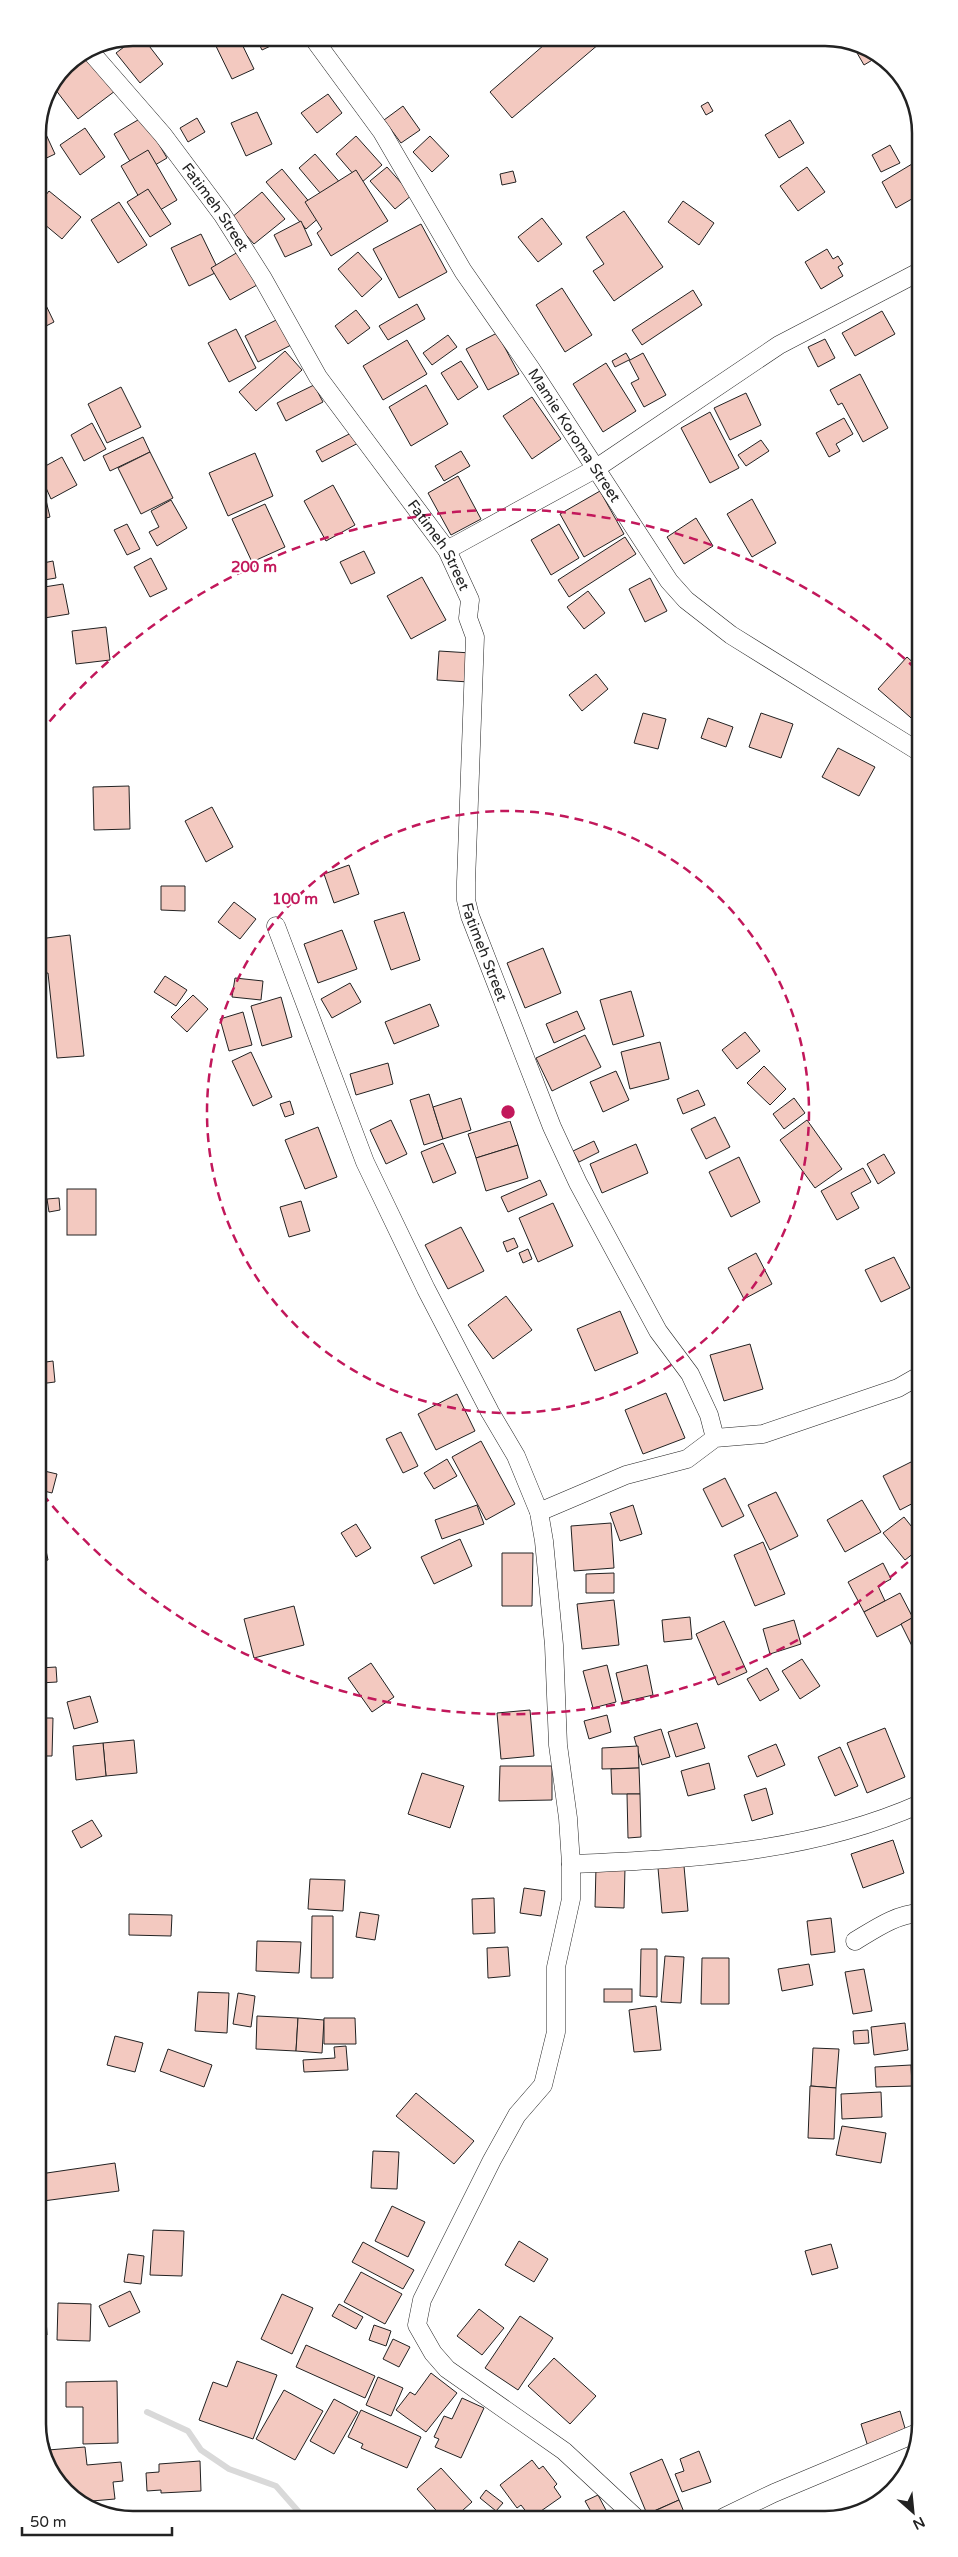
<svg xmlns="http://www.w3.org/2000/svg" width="958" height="2557" viewBox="0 0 958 2557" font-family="'Varela Round',sans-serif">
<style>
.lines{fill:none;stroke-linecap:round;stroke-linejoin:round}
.stream{stroke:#d9d9d9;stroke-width:6}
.building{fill:#f3c9c0;stroke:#222}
.street-casing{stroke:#222;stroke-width:19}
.street{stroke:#fff;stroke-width:18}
.ring{fill:none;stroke:#c2185b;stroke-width:2.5;stroke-dasharray:9 6}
.labels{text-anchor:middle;stroke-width:4;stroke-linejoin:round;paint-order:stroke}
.street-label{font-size:15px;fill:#222;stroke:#fff}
.rim{fill:none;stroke:#222;stroke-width:2.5}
.centre{fill:#c2185b;stroke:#fff;stroke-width:2.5}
.ring-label{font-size:15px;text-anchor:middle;font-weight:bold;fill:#c2185b;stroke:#fff;stroke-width:4;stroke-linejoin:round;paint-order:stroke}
</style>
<rect width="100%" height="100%" fill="#fff"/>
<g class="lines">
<!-- stream -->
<path class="stream" d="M147,2412L188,2431L201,2450L229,2469L276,2486L305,2519"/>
</g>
<!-- building -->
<g class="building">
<path d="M136,38H143L163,64L140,83L116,53Z"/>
<path d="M218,38H239L254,69L232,79L213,40Z"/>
<path d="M256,38H277L279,42L262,50Z"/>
<path d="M552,38H606L512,118L490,92Z"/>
<path d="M853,46L879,56L864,65Z"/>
<path d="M85,52L115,91L78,119L55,89L66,65Z"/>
<path d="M328,94L342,113L317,133L301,113Z"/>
<path d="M708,102L713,111L706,115L701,106Z"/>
<path d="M403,106L420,130L401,143L384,120Z"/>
<path d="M257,112L272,144L246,156L231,123Z"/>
<path d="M143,117L167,158L138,175L114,134Z"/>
<path d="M197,118L205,132L188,142L180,128Z"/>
<path d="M790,120L804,143L779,158L765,135Z"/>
<path d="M85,128L105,157L80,175L60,145Z"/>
<path d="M44,130L55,154L38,162V132Z"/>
<path d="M356,136L382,165L361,183L336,154Z"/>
<path d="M430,136L449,156L432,172L413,152Z"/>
<path d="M890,145L900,163L881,172L872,155Z"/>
<path d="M148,150L177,200L150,216L121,166Z"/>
<path d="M315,154L349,193L332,207L299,168Z"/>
<path d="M917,161V196L896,208L882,182Z"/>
<path d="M387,167L412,195L395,209L370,181Z"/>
<path d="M807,167L825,192L798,211L780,186Z"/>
<path d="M282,169L321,216L306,229L266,182Z"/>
<path d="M356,170L388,221L331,256L317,233L322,229L305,202Z"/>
<path d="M513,171L516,182L502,185L500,174Z"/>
<path d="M148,189L171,224L150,237L127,202Z"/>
<path d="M49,191L81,217L62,239L38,219V205Z"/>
<path d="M262,192L285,219L254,244L231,218Z"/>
<path d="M683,201L714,223L699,245L668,222Z"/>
<path d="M119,202L147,245L118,263L91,220Z"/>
<path d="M624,211L663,267L614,301L593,271L604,264L586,237Z"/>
<path d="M542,218L562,244L538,262L518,237Z"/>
<path d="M301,221L312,245L285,257L274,235Z"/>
<path d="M421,224L447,272L399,298L373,249Z"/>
<path d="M201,234L219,271L189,286L171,248Z"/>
<path d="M827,249L833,259L838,256L843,264L838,267L843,276L821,289L805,262Z"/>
<path d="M238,252L257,285L230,300L211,268Z"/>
<path d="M358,252L382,279L362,297L338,269Z"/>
<path d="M562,288L592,335L565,352L536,305Z"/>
<path d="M693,290L702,305L642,345L632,330Z"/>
<path d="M41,295L54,322L38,330V296Z"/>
<path d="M417,304L425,319L388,340L379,326Z"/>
<path d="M356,310L370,328L348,344L335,326Z"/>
<path d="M882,311L895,334L855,356L842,333Z"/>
<path d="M282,317L295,343L258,362L245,336Z"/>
<path d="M236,329L256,368L229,382L208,343Z"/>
<path d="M497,333L519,374L488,390L466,349Z"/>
<path d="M448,335L457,347L432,365L423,353Z"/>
<path d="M825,339L835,358L818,367L808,347Z"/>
<path d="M407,340L427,374L383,400L363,366Z"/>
<path d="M285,351L302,370L256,411L239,392Z"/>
<path d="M626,353L630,360L643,353L666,395L644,407L631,383L639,379L629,360L615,367L612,361Z"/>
<path d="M461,361L478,387L458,400L441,373Z"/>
<path d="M606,363L636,411L603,432L573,384Z"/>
<path d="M860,374L888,428L863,442L842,403L838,405L830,390Z"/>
<path d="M314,385L323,402L286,421L277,403Z"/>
<path d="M426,385L448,424L411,446L389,407Z"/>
<path d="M121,387L141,427L107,443L88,404Z"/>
<path d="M746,393L761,425L730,440L714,408Z"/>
<path d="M532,397L561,439L532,459L503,416Z"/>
<path d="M710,412L739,468L710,483L681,428Z"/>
<path d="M844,418L853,434L836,444L840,451L829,457L816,433Z"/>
<path d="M92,423L106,449L84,461L71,435Z"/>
<path d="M357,430L362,441L322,462L316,451Z"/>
<path d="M143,437L150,452L110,471L103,456Z"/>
<path d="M761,440L769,451L746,466L738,455Z"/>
<path d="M461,451L470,466L444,481L435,466Z"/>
<path d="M150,452L173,498L141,514L118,468Z"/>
<path d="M255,453L273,496L228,516L209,473Z"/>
<path d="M62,457L77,485L51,499L38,470Z"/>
<path d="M458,476L481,519L451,535L428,493Z"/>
<path d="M42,483L50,517L38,520V484Z"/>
<path d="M333,485L355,525L326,541L304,501Z"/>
<path d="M600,491L624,534L584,557L560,514Z"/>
<path d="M752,499L776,543L752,557L727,514Z"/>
<path d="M171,500L187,528L157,546L149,532L159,527L151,511Z"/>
<path d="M265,504L285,547L252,562L232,519Z"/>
<path d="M696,518L713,546L684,564L667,537Z"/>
<path d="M127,524L140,549L127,555L114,530Z"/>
<path d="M559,524L579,558L551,575L531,540Z"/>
<path d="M625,537L636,554L569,597L558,580Z"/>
<path d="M364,551L375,573L351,584L340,562Z"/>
<path d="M151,558L167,589L150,597L134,567Z"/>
<path d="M53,561L56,578L38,581V564Z"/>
<path d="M422,577L446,620L411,639L387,596Z"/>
<path d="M650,578L667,611L645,622L629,589Z"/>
<path d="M63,584L69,614L38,619V588Z"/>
<path d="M588,591L605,613L584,629L567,607Z"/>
<path d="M106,627L110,660L76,664L72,631Z"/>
<path d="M439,651L471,653L469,682L437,680Z"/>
<path d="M907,657L918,667V724L878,689Z"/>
<path d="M596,674L608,689L582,711L569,695Z"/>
<path d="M643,713L666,719L658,749L634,743Z"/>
<path d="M761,713L793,724L781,758L749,747Z"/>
<path d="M708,718L733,727L726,747L701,738Z"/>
<path d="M838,748L875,767L859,796L822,777Z"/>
<path d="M129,786L130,829L94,830L93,787Z"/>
<path d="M212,807L233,847L206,862L185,821Z"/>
<path d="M349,865L359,894L334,903L324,874Z"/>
<path d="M161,886H185V911L161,910Z"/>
<path d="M234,902L256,919L240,939L218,922Z"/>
<path d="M404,912L420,960L391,970L374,921Z"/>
<path d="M342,930L357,969L318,983L304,944Z"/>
<path d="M70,935L84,1056L57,1058L48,973L39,974V939Z"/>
<path d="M543,948L561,993L525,1008L507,963Z"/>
<path d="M165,976L187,990L176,1006L154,992Z"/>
<path d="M235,978L263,981L261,1000L232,997Z"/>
<path d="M350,983L361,1002L332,1018L321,999Z"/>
<path d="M631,991L644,1036L613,1045L600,1000Z"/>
<path d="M193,995L208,1009L187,1032L171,1017Z"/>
<path d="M281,997L292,1037L262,1046L251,1006Z"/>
<path d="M430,1004L439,1026L394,1044L385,1022Z"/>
<path d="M577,1011L585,1029L554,1043L546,1024Z"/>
<path d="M243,1012L252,1045L229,1051L220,1019Z"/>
<path d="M745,1032L760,1051L737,1069L722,1050Z"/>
<path d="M585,1035L601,1067L552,1091L536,1058Z"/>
<path d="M660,1042L669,1079L630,1089L621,1052Z"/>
<path d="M251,1052L272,1097L253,1106L232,1061Z"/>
<path d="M388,1063L393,1084L356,1095L350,1074Z"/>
<path d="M764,1066L786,1089L770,1105L747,1083Z"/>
<path d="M616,1071L629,1100L603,1112L590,1082Z"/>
<path d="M698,1090L705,1105L683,1114L677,1099Z"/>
<path d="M429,1094L443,1139L424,1145L410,1100Z"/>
<path d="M461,1098L471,1130L443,1139L433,1107Z"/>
<path d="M794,1098L805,1113L784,1129L773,1114Z"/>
<path d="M290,1101L294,1114L285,1117L280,1104Z"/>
<path d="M715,1117L730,1147L706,1159L691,1129Z"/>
<path d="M391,1120L407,1154L386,1164L370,1130Z"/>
<path d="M807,1120L842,1169L815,1188L780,1140Z"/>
<path d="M510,1121L518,1145L476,1158L468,1134Z"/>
<path d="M318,1127L337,1177L305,1189L285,1140Z"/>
<path d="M594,1141L599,1152L579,1162L573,1151Z"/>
<path d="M443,1143L456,1173L433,1183L421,1152Z"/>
<path d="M636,1144L648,1173L602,1193L590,1164Z"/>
<path d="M518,1145L528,1178L486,1191L476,1158Z"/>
<path d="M884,1154L895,1173L878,1184L867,1164Z"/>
<path d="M739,1157L760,1202L731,1217L709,1172Z"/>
<path d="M863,1168L871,1182L851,1193L859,1208L837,1220L821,1191Z"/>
<path d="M540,1180L547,1195L508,1212L501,1197Z"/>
<rect x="67" y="1189" width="29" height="46"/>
<path d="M59,1198L60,1210L49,1212L47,1199Z"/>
<path d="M301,1201L310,1231L289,1237L280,1207Z"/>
<path d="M553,1203L573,1246L538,1262L519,1218Z"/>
<path d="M461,1227L484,1271L448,1289L425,1245Z"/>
<path d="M514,1238L518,1247L507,1252L503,1242Z"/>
<path d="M528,1249L532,1259L523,1263L519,1253Z"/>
<path d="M756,1253L772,1284L744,1299L728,1268Z"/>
<path d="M894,1257L910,1288L881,1302L865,1270Z"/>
<path d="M506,1296L532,1330L493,1359L468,1325Z"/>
<path d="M620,1311L638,1353L595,1371L577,1329Z"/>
<path d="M750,1344L763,1389L724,1401L710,1355Z"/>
<path d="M53,1361L55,1382L39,1384V1363Z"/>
<path d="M666,1393L685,1438L643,1454L625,1410Z"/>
<path d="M457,1394L475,1431L436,1450L418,1414Z"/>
<path d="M401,1432L418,1466L403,1473L386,1439Z"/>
<path d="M481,1441L515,1504L486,1520L452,1457Z"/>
<path d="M919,1458V1500L900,1510L883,1476Z"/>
<path d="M447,1459L457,1476L434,1489L424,1473Z"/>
<path d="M40,1470L57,1474L52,1493L40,1490Z"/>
<path d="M725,1478L744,1516L722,1527L703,1489Z"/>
<path d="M776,1492L798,1536L770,1550L748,1505Z"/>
<path d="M862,1500L881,1532L845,1552L827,1520Z"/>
<path d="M477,1505L484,1524L442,1539L435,1520Z"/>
<path d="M633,1505L642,1534L620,1541L610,1513Z"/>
<path d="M904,1517L919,1536V1549L905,1560L883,1533Z"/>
<path d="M611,1523L614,1568L574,1571L571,1526Z"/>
<path d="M356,1524L371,1548L356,1557L341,1533Z"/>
<path d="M460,1539L472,1566L434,1584L421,1557Z"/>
<path d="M44,1541L48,1560L40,1562V1542Z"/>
<path d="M763,1542L785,1594L755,1606L734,1555Z"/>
<path d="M502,1553H533L532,1606H502Z"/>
<path d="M883,1563L891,1579L878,1586L885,1601L864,1612L848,1582Z"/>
<path d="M614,1573V1593H586V1574Z"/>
<path d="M900,1593L913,1618L877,1637L864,1612Z"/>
<path d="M614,1600L619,1645L582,1649L577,1604Z"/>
<path d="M294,1606L304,1645L254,1658L244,1619Z"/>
<path d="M919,1614V1660L901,1624Z"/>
<path d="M690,1617L692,1639L664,1642L662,1620Z"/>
<path d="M794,1620L801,1644L770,1654L763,1629Z"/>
<path d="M724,1621L747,1672L718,1685L696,1634Z"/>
<path d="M802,1659L820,1686L800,1699L782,1671Z"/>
<path d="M371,1663L394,1697L372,1712L348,1678Z"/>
<path d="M607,1665L616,1702L593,1708L583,1671Z"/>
<path d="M647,1665L653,1695L623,1702L616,1673Z"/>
<path d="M56,1667L57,1682L40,1683V1668Z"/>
<path d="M767,1668L779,1690L760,1701L747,1679Z"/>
<path d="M90,1696L98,1722L74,1729L67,1702Z"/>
<path d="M530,1710L534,1756L501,1759L497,1713Z"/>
<path d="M607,1715L611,1732L589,1739L584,1721Z"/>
<path d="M40,1718H53L52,1756H40Z"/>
<path d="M697,1723L705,1748L676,1757L668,1732Z"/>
<path d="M885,1728L905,1777L867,1793L847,1743Z"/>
<path d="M661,1729L670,1757L642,1765L634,1737Z"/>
<path d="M134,1740L137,1773L106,1776L103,1743Z"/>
<path d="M103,1743L106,1776L76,1780L73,1746Z"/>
<path d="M776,1744L785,1765L757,1777L748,1756Z"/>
<path d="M638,1746L639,1768L602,1769V1748Z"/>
<path d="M840,1747L858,1786L835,1796L818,1757Z"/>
<path d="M709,1763L715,1789L688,1796L681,1771Z"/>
<path d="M500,1766H552V1800L499,1801Z"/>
<path d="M639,1768L640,1794H612L611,1769Z"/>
<path d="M422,1773L464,1786L450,1828L408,1814Z"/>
<path d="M766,1788L773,1814L752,1821L744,1795Z"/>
<path d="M627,1794H640L641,1837L628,1838Z"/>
<path d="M92,1820L102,1836L81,1848L72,1831Z"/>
<path d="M893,1840L904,1873L863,1888L851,1854Z"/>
<path d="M684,1866L688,1911L662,1913L658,1868Z"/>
<path d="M596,1867L625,1868L624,1908L595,1907Z"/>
<path d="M310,1879L345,1880L343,1911L308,1909Z"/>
<path d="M524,1888L545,1891L541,1916L520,1913Z"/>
<path d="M494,1898L495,1933L473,1934L472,1899Z"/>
<path d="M360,1912L379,1915L375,1940L356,1937Z"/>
<path d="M129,1914L172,1915L171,1936L129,1935Z"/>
<path d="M312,1916H333V1978H311Z"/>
<path d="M831,1918L835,1952L811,1955L807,1921Z"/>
<path d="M257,1941L301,1942L299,1973L256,1971Z"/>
<path d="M508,1947L510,1976L488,1978L487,1948Z"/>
<path d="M641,1949H657V1997L640,1996Z"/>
<path d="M665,1956L684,1957L681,2003L661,2002Z"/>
<path d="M702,1958H729V2004H701Z"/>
<path d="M809,1964L813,1985L782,1991L778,1969Z"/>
<path d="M864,1969L872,2011L853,2014L845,1972Z"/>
<rect x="604" y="1989" width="28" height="13"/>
<path d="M198,1992L229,1993L227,2033L195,2031Z"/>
<path d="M238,1993L255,1996L251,2027L233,2024Z"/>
<path d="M656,2006L661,2050L634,2052L629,2010Z"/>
<path d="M257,2016L298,2018L296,2051L256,2049Z"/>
<path d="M298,2018L324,2020L322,2053L296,2051Z"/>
<path d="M324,2018H355L356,2044H324Z"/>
<path d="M912,2020H920V2056H914Z"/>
<path d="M905,2023L908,2050L874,2055L871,2027Z"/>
<path d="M868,2030L869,2043L854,2044L853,2031Z"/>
<path d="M115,2036L143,2043L135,2072L107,2065Z"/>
<path d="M346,2046L348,2070L304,2072L303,2060L335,2058L334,2047Z"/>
<path d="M813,2048L839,2049L836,2088L811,2086Z"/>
<path d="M168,2049L212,2065L204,2087L160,2071Z"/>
<path d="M911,2065L912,2086L876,2087L875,2067Z"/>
<path d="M810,2086L836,2088L834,2139L808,2138Z"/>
<path d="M881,2092L882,2117L842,2119L841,2094Z"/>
<path d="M416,2093L474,2141L454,2164L396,2116Z"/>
<path d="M842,2126L886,2133L881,2163L836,2155Z"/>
<path d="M373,2151L399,2152L397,2189L371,2188Z"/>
<path d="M115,2163L119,2191L43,2201L40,2174Z"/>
<path d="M392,2206L425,2222L408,2257L375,2241Z"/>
<path d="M153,2230L184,2231L182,2276L150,2275Z"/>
<path d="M519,2241L548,2259L534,2282L505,2265Z"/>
<path d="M363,2242L414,2270L403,2289L352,2262Z"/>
<path d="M831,2244L838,2268L812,2275L805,2251Z"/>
<path d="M128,2254L144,2256L141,2284L124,2282Z"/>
<path d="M361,2272L402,2294L385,2324L344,2302Z"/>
<path d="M130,2291L140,2312L109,2327L99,2306Z"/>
<path d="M282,2294L313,2308L292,2354L261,2339Z"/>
<path d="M41,2301H45L47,2335H41Z"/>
<path d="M58,2303L91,2304L90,2341L57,2340Z"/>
<path d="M339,2304L363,2317L356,2329L332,2316Z"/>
<path d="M479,2309L504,2328L482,2355L457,2336Z"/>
<path d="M520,2316L553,2338L518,2390L485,2368Z"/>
<path d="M374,2325L391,2331L386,2346L369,2340Z"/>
<path d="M393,2339L410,2347L399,2367L383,2359Z"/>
<path d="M306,2345L375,2376L365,2398L296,2367Z"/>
<path d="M554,2358L596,2396L570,2424L528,2386Z"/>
<path d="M237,2361L277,2375L253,2439L199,2420L213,2382L227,2387Z"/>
<path d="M431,2373L457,2393L426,2432L396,2410L410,2392L415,2395Z"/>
<path d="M378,2377L403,2388L391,2416L366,2405Z"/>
<path d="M117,2381L118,2443L83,2444V2407H66V2382Z"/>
<path d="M284,2390L323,2411L295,2460L256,2439Z"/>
<path d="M462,2398L484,2408L461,2458L435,2447L439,2439L434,2437L444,2416L452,2419Z"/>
<path d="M334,2399L358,2412L334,2454L310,2441Z"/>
<path d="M361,2410L421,2437L407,2468L361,2448L363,2444L348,2437Z"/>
<path d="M900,2411L907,2435L868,2447L861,2424Z"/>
<path d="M85,2447L87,2465L121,2462L123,2481L113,2482L115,2499L80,2502L75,2500L49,2461L48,2450Z"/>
<path d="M699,2451L711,2482L682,2492L675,2474L684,2471L680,2459Z"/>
<path d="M662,2459L679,2500L647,2514L630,2473Z"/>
<path d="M532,2460L539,2469L543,2466L557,2484L554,2487L561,2497L531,2518L521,2505L517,2508L500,2485Z"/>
<path d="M200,2461L201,2491L161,2493V2490L147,2491L146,2473L159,2472V2464Z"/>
<path d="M441,2468L472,2502L454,2518H443L417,2489Z"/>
<path d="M486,2490L503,2503L496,2511L480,2498Z"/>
<path d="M598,2495L608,2514L594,2517L585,2501Z"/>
<path d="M679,2500L686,2517H652L650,2513Z"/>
</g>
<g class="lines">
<defs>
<g id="street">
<path id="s1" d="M313,38L382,132L463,271L531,369L669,581L686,600L731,635L918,751"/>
<path id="s2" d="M89,50L163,135L222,214L262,277L318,377L447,550L470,600L468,618L475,637L466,882V900L470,916L552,1127L578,1183L658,1331L690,1374L709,1415L715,1438"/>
<path d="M447,550L595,469L779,345L917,273"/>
<path d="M276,926L365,1162L426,1289L490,1412L516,1456L539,1512L544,1541L554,1645L558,1745L568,1818L571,1864V1899L556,1967V2032L543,2085L517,2115L492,2160L422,2300L417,2325L433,2353L447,2369L564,2451L635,2517"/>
<path d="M539,1512L626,1475L687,1459L715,1438L763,1434L898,1388L919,1376"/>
<path d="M571,1864C689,1859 809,1853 920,1804"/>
<path d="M855,1941C875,1929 896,1914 920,1913"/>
<path d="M41,2448V2450"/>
<path d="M724,2517L774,2493L917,2433"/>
</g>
</defs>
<!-- street casing -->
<use href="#street" class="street-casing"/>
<!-- street -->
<use href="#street" class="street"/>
</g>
<!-- distance rings -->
<g class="ring">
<circle cx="508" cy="1112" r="301"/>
<path d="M919 1552A602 602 0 0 1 40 1491M40 733A602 602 0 0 1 915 668"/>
</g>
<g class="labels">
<!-- street labels -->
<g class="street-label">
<text dy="5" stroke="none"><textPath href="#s2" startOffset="202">Fatimeh Street</textPath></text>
<text dy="5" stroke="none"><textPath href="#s1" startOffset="476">Mamie Koroma Street</textPath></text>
<text dy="5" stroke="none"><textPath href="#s2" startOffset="608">Fatimeh Street</textPath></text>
<text dy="5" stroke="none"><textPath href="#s2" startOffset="1028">Fatimeh Street</textPath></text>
</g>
</g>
<!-- crop -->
<path d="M0 0H958V2557H0ZM133 46H825A87 87 0 0 1 912 133V2424A87 87 0 0 1 825 2511H133A87 87 0 0 1 46 2424V133A87 87 0 0 1 133 46Z" fill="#fff" fill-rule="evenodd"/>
<path class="rim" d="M133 46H825A87 87 0 0 1 912 133V2424A87 87 0 0 1 825 2511H133A87 87 0 0 1 46 2424V133A87 87 0 0 1 133 46Z"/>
<circle cx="508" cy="1112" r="8" class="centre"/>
<g class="ring-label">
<text x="254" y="572">200 m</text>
<text x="295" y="904">100 m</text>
</g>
<!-- north arrow -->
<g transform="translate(913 2512) rotate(153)" stroke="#ffffff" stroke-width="4" paint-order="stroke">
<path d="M0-4L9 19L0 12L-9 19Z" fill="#222222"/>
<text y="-8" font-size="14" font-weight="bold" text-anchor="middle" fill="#222222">N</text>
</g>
<!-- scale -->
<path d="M22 2527v8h150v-8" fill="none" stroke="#222222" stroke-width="2.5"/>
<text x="30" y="2527" font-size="15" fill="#222222" stroke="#ffffff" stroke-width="4" paint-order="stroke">50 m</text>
</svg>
